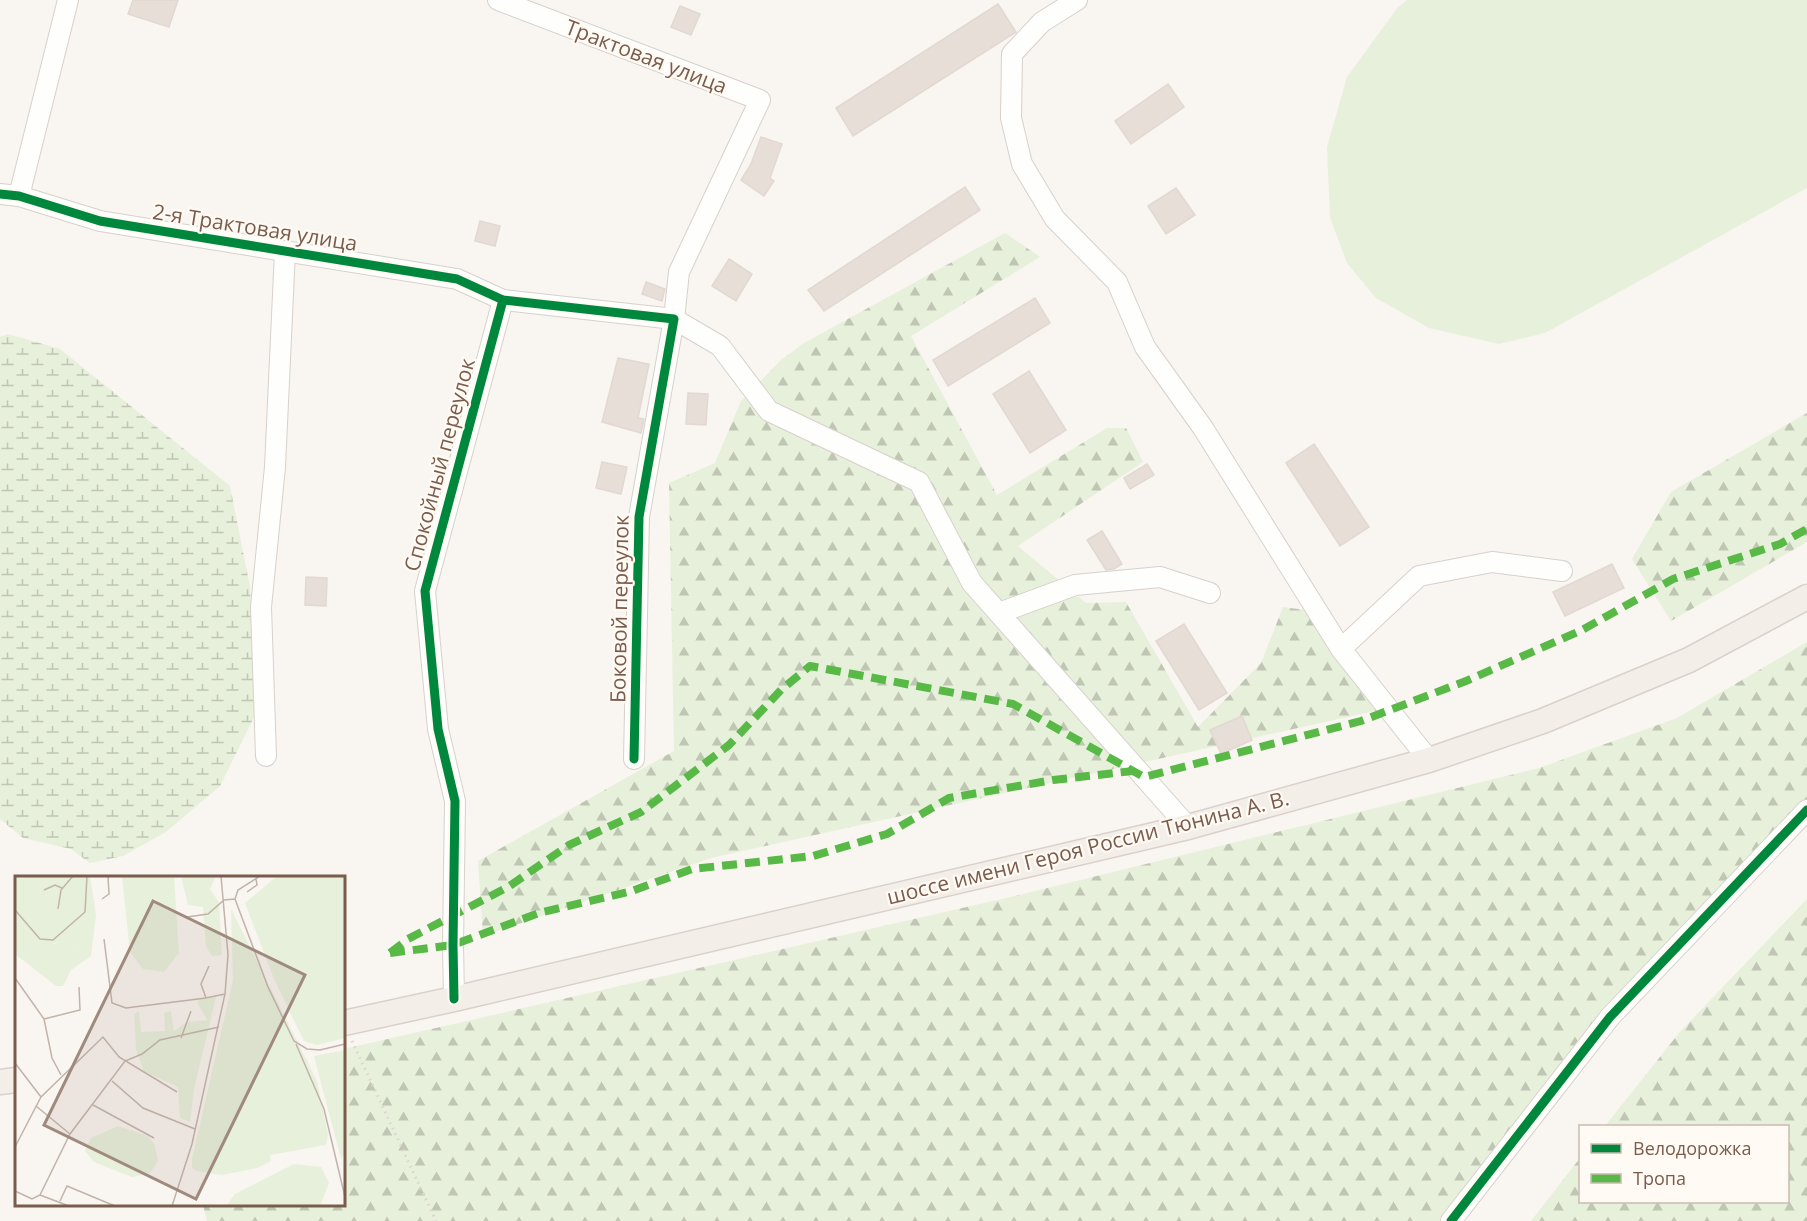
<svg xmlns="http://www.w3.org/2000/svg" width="1807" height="1221" viewBox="0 0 1807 1221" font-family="'Open Sans',sans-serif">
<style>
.forest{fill:url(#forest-firs)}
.wetland{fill:url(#wetland-marsh)}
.pitch{fill:#e7f0db}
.building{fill:#e6ded7;stroke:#e2d8d2;stroke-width:1.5}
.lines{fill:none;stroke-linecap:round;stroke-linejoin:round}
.minor-casing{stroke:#d7d1cb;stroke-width:22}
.major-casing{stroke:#dad1cc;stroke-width:27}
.path{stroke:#dcd5d0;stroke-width:3;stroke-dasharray:1.5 4.5;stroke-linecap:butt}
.minor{stroke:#fefefd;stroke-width:20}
.major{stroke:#f3eee8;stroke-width:24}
.quiet{stroke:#58b947;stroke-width:8;stroke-dasharray:15 8;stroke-linecap:butt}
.cycleway-casing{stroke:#fffaf3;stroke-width:13}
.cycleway{stroke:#00873e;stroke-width:9}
.labels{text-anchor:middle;stroke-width:4.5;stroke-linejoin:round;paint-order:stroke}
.street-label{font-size:21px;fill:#7a5c4d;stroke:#fffaf3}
.inset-road{fill:none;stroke:#c2b3aa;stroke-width:1.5}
.view{fill:#9f8a7d;fill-opacity:0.15;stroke:#9f8a7d;stroke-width:3}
.inset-edge{fill:none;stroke:#7a5c4d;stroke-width:3}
</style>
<defs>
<pattern id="forest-firs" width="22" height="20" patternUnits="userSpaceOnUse" patternTransform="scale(1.5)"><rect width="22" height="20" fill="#e7f0db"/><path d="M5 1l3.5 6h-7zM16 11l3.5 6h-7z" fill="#c0c6b4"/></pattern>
<pattern id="wetland-marsh" width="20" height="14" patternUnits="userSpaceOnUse" patternTransform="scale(1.5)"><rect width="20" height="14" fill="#e7f0db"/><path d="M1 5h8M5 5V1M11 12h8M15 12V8" fill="none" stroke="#c0c6b4"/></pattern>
</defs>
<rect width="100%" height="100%" fill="#f9f5f0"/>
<!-- forest -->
<g class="forest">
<path d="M1005,233L1040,257L911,336L997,495L1107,428H1126L1143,462L1018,546L1086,603L1126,602L1198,727L1261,663L1283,607L1320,612L1379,710L711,858L483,936L478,861L674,751L669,483L715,463L741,401L781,360L804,343Z"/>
<path d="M1807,413V542L1671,621L1632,559L1671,492Z"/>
<path d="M1807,642V802L1603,1015L1455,1221H207L203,1205L344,1204V1049L1019,895L1539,768L1677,718Z"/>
<path d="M1807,899V1221H1531L1580,1158V1202H1788V1126H1605L1679,1033Z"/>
</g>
<!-- wetland -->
<path class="wetland" d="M8,334L60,349L230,486L250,587L258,709L220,786L166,832L123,856L90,863L71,849L23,838L0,819V337Z"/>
<!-- pitch -->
<path class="pitch" d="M1407,0H1807V188L1545,333L1499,344L1429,328L1376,298L1347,263L1330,217L1327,147L1347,77L1398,7Z"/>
<!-- building -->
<g class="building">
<path d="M133,0H178L169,27L128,14Z"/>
<path d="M998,4L1016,32L853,136L836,108Z"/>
<path d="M680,6L700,14L691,35L671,27Z"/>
<path d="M1168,84L1184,107L1131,144L1115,121Z"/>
<path d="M761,137L782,144L770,178L774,181L764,196L741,180L751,164Z"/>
<path d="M965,187L980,210L824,311L808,290Z"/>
<path d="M1176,188L1195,215L1166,234L1148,206Z"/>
<path d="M480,221L500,226L495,246L475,241Z"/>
<path d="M729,259L752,274L736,301L712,286Z"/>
<path d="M646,282L665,289L662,301L642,294Z"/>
<path d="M1035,298L1050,323L948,386L933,360Z"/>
<path d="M618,358L649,364L638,418L644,419L641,433L602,422Z"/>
<path d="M1029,371L1066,430L1030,453L993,394Z"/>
<path d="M688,393L708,394L706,425L686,424Z"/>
<path d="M1314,444L1369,527L1340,546L1286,463Z"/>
<path d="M602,462L627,467L621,494L596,488Z"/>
<path d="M1147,464L1154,475L1130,489L1124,478Z"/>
<path d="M1102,531L1122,564L1114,569L1106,570L1087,540Z"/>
<path d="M1612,564L1624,588L1565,616L1553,592Z"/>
<path d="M306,577L327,578L326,606L305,605Z"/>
<path d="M1184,624L1227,693L1199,710L1156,641Z"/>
<path d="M1242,716L1252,740L1221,754L1210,730Z"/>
</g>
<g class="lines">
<defs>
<g id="minor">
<path d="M498,0L760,100L679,272L674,319L639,517L634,759"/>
<path d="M1077,0L1042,22L1012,54L1011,118L1022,164L1055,219L1117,282L1145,347L1203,428L1341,649"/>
<path d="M0,194L19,196L100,221L457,279L503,300L674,319L720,346L769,411L919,482L972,583L1188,827"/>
<path d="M19,196L68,0"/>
<path d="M999,613L1075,585L1160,577L1210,593"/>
<path d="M266,756L261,607L275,467L285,251"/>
<path d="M1429,760L1341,649L1419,576L1492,562L1562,571"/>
<path d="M454,999L453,945L455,801L438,729L425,591L503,300"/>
<path d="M1451,1221L1610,1017L1807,810"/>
</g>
<g id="major">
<path d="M344,1023L454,999L1188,827L1429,760L1543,721L1689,660L1807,597"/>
<path d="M0,1082L16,1080"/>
</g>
</defs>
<!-- minor casing -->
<use href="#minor" class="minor-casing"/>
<!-- major casing -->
<use href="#major" class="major-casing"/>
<!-- path -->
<path class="path" d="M352,1041L436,1221"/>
<!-- minor -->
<use href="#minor" class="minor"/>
<!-- major -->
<use href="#major" class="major"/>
<!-- quiet -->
<g class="quiet">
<path d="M390,953L408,939L508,887L569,845L641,812L729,745L781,690L810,666L1013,704L1144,777L1361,721L1466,681L1582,630L1673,579L1780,544L1807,529"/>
<path d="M390,953L453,945L539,913L632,891L692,869L813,856L887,834L949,798L1053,780L1133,771"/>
</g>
<defs>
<g id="cycleway">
<path d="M0,194L19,196L100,221L457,279L503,300L674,319L639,517L634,759"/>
<path d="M454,999L453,945L455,801L438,729L425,591L503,300"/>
<path d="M1451,1221L1610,1017L1807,810"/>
</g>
</defs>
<!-- cycleway casing -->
<use href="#cycleway" class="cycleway-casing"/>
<!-- cycleway -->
<use href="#cycleway" class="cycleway"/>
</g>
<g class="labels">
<!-- street labels -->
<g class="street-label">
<text transform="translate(646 57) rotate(21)" y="7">Трактовая улица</text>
<text transform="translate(255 228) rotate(9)" y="7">2-я Трактовая улица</text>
<text transform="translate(440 465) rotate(-75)" y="7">Спокойный переулок</text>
<text transform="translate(620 609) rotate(-89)" y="7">Боковой переулок</text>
<text transform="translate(1088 848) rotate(-14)" y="7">шоссе имени Героя России Тюнина А. В.</text>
</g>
</g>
<!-- overview -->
<g transform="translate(15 876)">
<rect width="330" height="330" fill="#f9f5f0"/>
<path d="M166,0H201L195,13L204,26L207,79L197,80L191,71L188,31L173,29ZM262,0H330V162L302,169L289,165L259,103L230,27ZM216,33L302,205L313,259L311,269L255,279L256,285L242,292L207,299L181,295L177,292V283L218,104ZM0,43L15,57L39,68L47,64L76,80L56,94L48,110H41L0,78ZM201,121L179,213L175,246L165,242L163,211L129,195L121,174L119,138L124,135L126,156L150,155L149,137L156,135L159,155L172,146L192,144L182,126L185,122ZM330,174V277L326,283L299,180Z" fill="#e7f0db"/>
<path d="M103,250L133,260L140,269L143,285L135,297L117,301L79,286L70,275L76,262ZM279,288L306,291L314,307L305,330H211L220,318Z" fill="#e7f0db"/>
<path d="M0,0H75L81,39L76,80L47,64L31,70L4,47L0,43ZM107,0H159L164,77L149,96L128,93L115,76Z" fill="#e7f0db"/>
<path class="inset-road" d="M29,14L40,9L47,12M232,16L242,9L241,3M87,23L94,18L93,0M220,23L253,111L279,165L292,173L305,174L330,168M220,23L223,14L245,0M43,33L46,14L58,0M0,34L25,63L38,64L70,36L72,0M172,41L193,38L209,24L220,23M89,63L97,127L111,132L191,122M194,90L186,108L191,122L210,118M0,102L29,143L37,182L46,199M29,143L65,134L64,111M166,162L176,135M281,168L309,233L330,321M0,187L26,221M97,205L128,232L180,253M78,229L139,262M21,230L55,258M0,271L26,221L88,161L104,181L162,216M0,315L17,323L25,319L55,258L110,185L127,178L145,164L204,151M25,319L54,330M45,325L52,310L100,330M157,330L177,268L210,118L213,79L206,0"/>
<path class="view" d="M138,25L290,99L181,323L29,249Z"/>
<rect width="330" height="330" class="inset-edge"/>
</g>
<!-- legend -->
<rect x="1579" y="1125" width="210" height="78" fill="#fffaf3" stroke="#cabbb1" stroke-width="1.5"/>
<rect x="1591" y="1144" width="30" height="9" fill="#00873e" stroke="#cabbb1" stroke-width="1.5"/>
<text x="1633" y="1155" font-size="18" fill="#7a5c4d">Велодорожка</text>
<rect x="1591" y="1174" width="30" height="9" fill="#58b947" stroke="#cabbb1" stroke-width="1.5"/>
<text x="1633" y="1185" font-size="18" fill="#7a5c4d">Тропа</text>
</svg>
